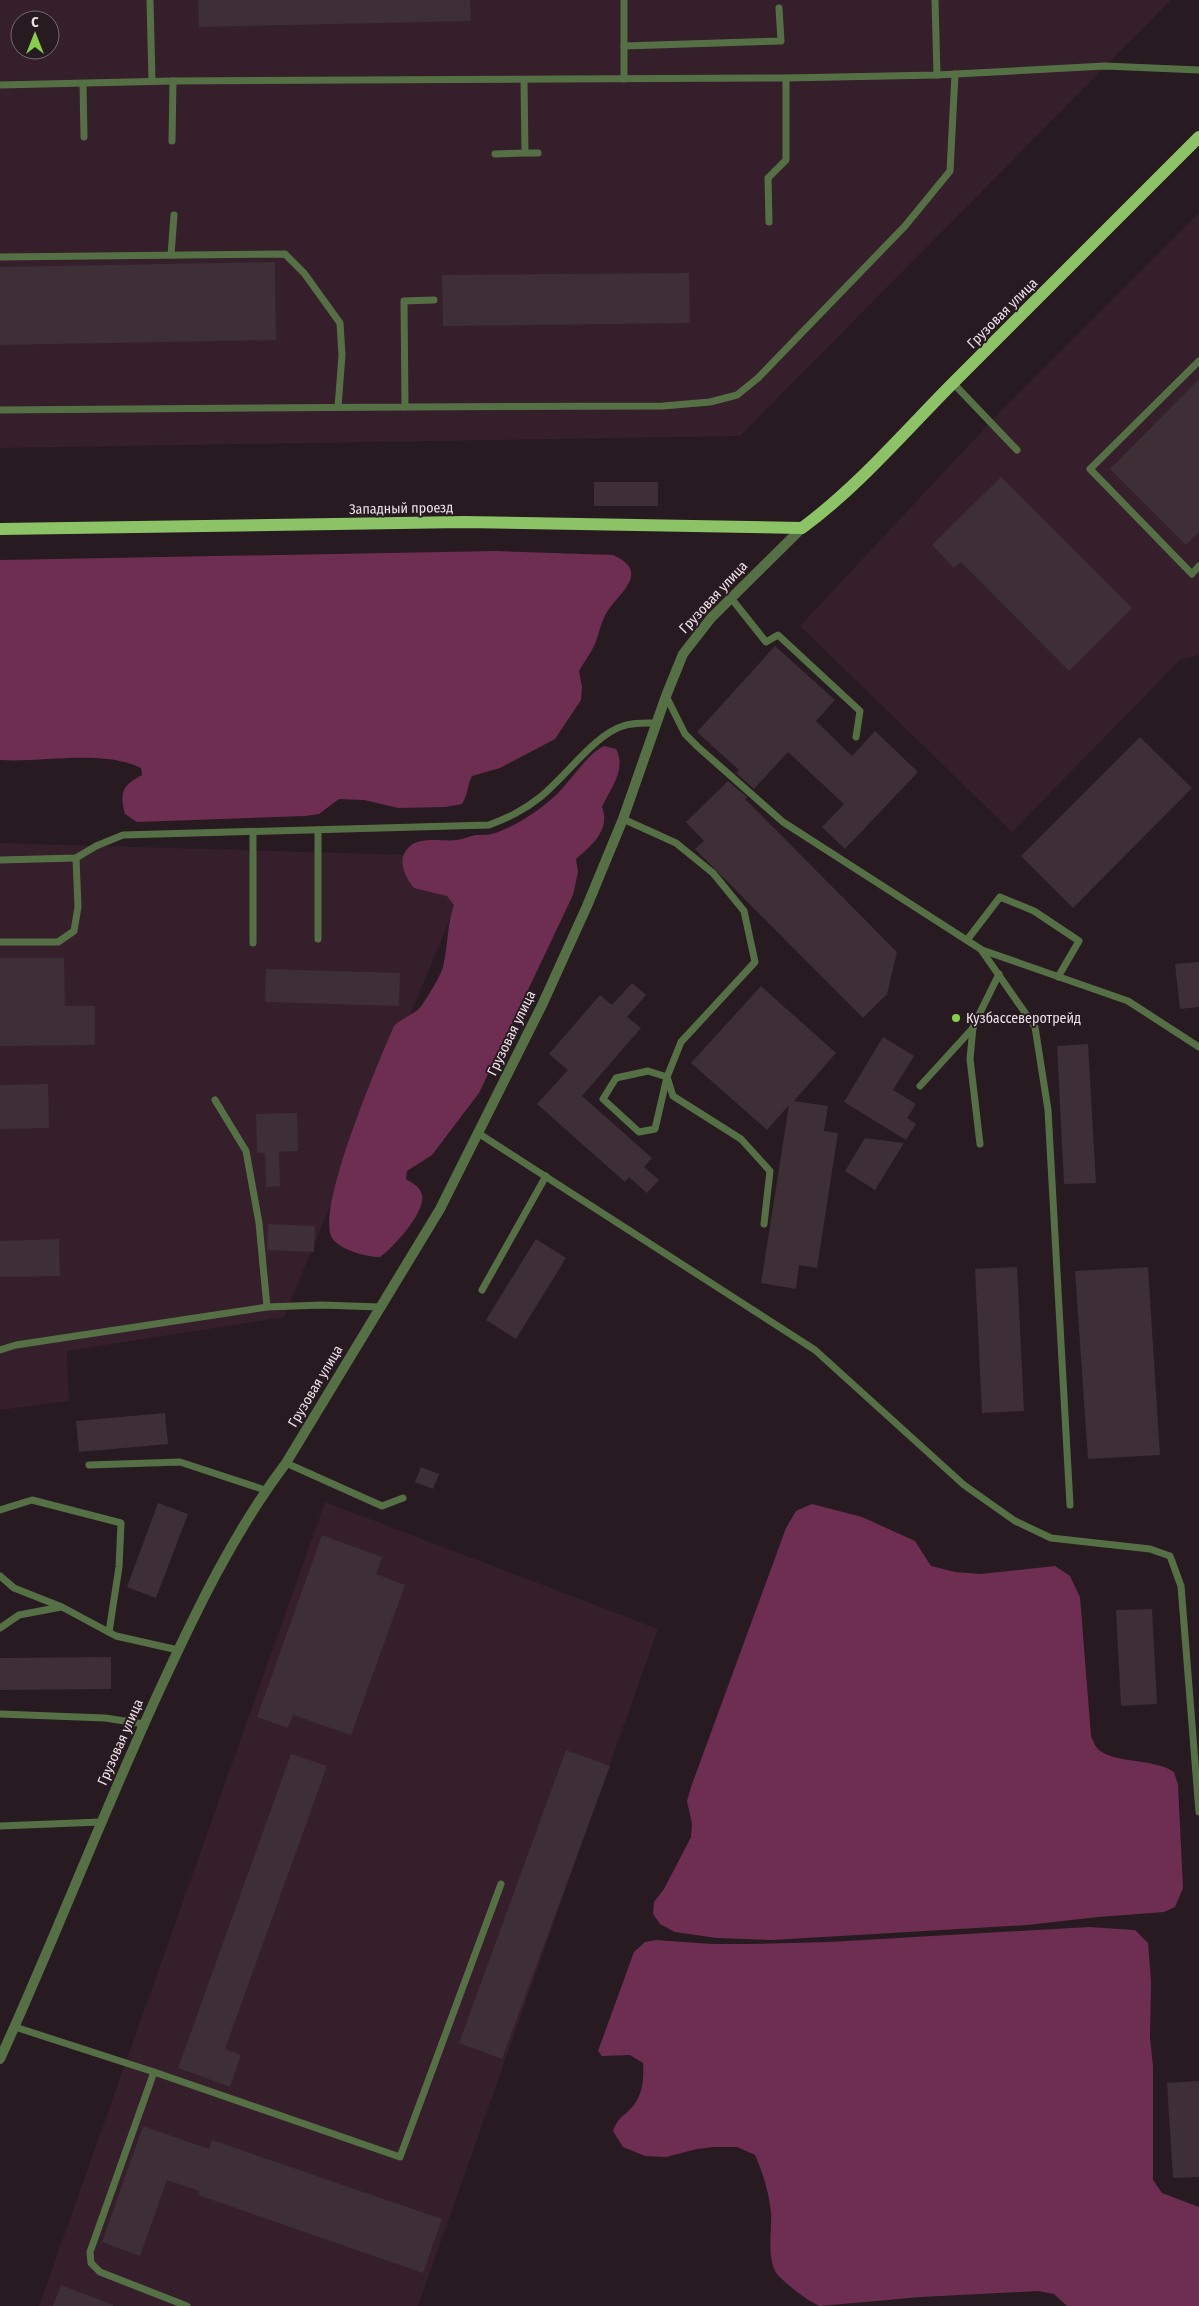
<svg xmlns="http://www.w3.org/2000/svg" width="1199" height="2306" viewBox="0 0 1199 2306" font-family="'Fira Sans Condensed',sans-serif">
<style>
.built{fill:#341f2a;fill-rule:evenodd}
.forest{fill:#6e2e51}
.building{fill:#3e2e36}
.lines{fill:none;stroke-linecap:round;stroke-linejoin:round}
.service{stroke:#567045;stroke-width:7}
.minor{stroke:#567045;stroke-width:10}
.primary{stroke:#8cc366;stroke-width:12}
.poi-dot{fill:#86cf4b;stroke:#281a21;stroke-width:2}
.labels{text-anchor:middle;stroke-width:4;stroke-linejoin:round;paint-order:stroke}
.street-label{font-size:14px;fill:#ece2e6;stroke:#281a21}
.poi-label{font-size:14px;fill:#ece2e6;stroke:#281a21;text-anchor:start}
</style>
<rect width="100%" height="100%" fill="#281a21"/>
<!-- built -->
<g class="built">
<path d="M0,0H1171L740,436L0,448ZM20,20H50V50H20Z"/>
<path d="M1199,213V654L1193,657L1181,659L1012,832L800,626L997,415Z"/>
<path d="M0,843L476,857L284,1317L67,1351L69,1401L0,1410Z"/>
<path d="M325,1502L658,1629L418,2306H39Z"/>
</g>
<!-- forest -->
<g class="forest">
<path d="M495,551L613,555C651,572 620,592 607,612C601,622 599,633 595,644C591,653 584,662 579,671L582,687L581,700L555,739L500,768L472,776C467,785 468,795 462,804L445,807L398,808L364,800L339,799L319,814L305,816L137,822L125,814C119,792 123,785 142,775L141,768C102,749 42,763 0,760V560Z"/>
<path d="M604,746L616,749C627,769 610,789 602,807C611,830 591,846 576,859L578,872L573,895L479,1093L432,1155L407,1171L406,1179C412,1183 420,1186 422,1195C426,1212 393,1248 380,1257C366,1257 340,1250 332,1238C315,1210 380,1058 394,1026C402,1017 415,1015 422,1005C427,998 441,975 443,967C448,946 447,925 454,905L447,896L414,888C405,877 396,859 409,847C420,836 444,842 457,840C464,839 470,836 476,835C484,835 491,835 498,832C519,824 540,810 556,795C570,782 588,753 604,746Z"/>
<path d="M812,1504L862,1517L915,1541L931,1566L955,1572L981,1574L1055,1566L1070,1576L1080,1597L1091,1736C1093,1740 1095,1747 1099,1750C1117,1764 1153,1758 1174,1772L1178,1785L1183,1888L1175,1907L1164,1912L1098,1917L1027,1925L772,1940L717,1938L675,1932L660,1924L653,1914L654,1902L664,1889L691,1837L692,1824L687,1801L691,1787L786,1528L796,1511Z"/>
<path d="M1089,1927L1135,1930L1148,1943L1151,1981L1150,2037L1153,2067V2180L1162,2193L1199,2207V2306H1067L1054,2294L1038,2291L921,2297L820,2306C810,2303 780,2280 775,2271C767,2253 772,2232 771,2213C769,2193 763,2173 755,2155L737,2147H714L697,2149L666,2157L645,2156L623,2147L613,2131C620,2114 622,2119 633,2106C643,2094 644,2078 643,2063L630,2055L602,2056L598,2051L634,1952L645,1942L656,1940L711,1944H749L829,1942Z"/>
</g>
<!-- building -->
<g class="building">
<path d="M198,0H470L471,21L199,27Z"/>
<path d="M275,262L276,340L0,345V267Z"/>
<path d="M689,273L690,323L443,326L442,275Z"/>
<path d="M1199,379V532L1186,545L1110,469Z"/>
<path d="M1001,477L1132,608L1069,671L961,562L954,568L932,545Z"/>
<rect x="594" y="482" width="64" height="24"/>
<path d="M775,646L835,700L816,721L852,756L875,731L918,772L845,849L822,827L844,804L788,752L754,789L736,773L739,770L697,732Z"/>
<path d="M1140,737L1192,788L1073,908L1021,856Z"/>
<path d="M728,781L747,797L745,799L897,952L887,994L863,1018L695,849L704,841L686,822Z"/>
<path d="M0,958H64L65,1006H95V1045L0,1046Z"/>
<path d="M1199,962V1007L1180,1009L1175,964Z"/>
<path d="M266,969L400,973L399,1006L265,1002Z"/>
<path d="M632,983L646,995L627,1017L641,1028L582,1096L652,1158L644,1167L659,1180L647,1193L629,1177L625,1182L537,1104L568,1070L549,1054L600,995L612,1005Z"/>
<path d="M761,986L836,1053L794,1101L828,1106L824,1131L838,1133L817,1268L799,1265L796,1289L761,1283L789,1105L767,1130L691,1063Z"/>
<path d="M883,1037L914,1056L893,1090L916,1104L907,1118L916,1124L906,1140L844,1102Z"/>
<path d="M1088,1044L1096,1183L1064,1184L1057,1046Z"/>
<path d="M48,1084L49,1128L0,1129V1085Z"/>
<path d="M297,1113L298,1151L279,1152L280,1186L266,1187L265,1153H257L256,1114Z"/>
<path d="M865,1138L904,1143L875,1190L845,1171Z"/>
<path d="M268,1224L315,1226L314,1252L267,1250Z"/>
<path d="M59,1239L60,1276L0,1277V1241Z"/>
<path d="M536,1239L566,1258L516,1339L486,1320Z"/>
<path d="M1017,1267L1024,1411L982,1413L975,1269Z"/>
<path d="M1148,1267L1160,1455L1088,1459L1075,1271Z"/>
<path d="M165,1413L168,1444L79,1452L76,1421Z"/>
<path d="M421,1467L439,1474L433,1489L415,1482Z"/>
<path d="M158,1503L188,1514L156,1598L127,1587Z"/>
<path d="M322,1535L382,1557L376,1574L405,1585L351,1735L293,1715L288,1728L257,1717Z"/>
<path d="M1152,1609L1157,1704L1121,1706L1116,1610Z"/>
<path d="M111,1657V1689L0,1690V1658Z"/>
<path d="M566,1750L610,1766L502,2059L459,2043Z"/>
<path d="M291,1754L327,1766L225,2049L241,2055L230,2087L178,2068Z"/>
<path d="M1199,2081V2177L1173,2178L1167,2083Z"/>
<path d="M143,2126L209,2149L212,2140L442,2219L423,2273L198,2195L199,2191L167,2180L140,2256L102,2242Z"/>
<path d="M61,2285L113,2305V2306H53Z"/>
</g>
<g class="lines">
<!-- service -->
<g class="service">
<path d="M150,0L152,81"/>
<path d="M624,0V79"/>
<path d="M935,0L937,75"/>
<path d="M624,46L781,41L779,8"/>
<path d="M524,81L525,153H538"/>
<path d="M83,84L84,137"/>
<path d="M0,85L173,81L786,78L937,75L1105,66L1199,70"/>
<path d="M172,141L173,81"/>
<path d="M495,154L525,153"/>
<path d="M769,222L768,178L786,160V78"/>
<path d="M171,255L174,215"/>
<path d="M0,257L285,254L304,273L340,323L342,355L338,407"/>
<path d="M1199,361L1090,469L1192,574L1199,566"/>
<path d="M953,383L1017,450"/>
<path d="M405,407L663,406L710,402L737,395L758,378L905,226L950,171L955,74"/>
<path d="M0,410L405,407L404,301L434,300"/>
<path d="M731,598L766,642L778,635L860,711L856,737"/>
<path d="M666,696L685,734L698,747L783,822L982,950L1128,1001L1199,1047"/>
<path d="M623,819L676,843L713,873L744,911L755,962L681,1042L667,1077L673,1096L741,1139L770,1171L764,1224"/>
<path d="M318,830V939"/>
<path d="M253,832V943"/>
<path d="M0,860L76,858L96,846L123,835L489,825C507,818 523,811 539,798C563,780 595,734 623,726C634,722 645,723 657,723"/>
<path d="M967,940L1000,897L1034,911L1079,941L1058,977"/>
<path d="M0,942H58L74,931L78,907L76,858"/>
<path d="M982,951L1035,1027L1048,1110L1070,1505"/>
<path d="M648,1071L667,1077L655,1129L639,1132L603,1099L616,1078Z"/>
<path d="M920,1086L973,1028"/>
<path d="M215,1100L246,1151L259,1223L267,1307"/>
<path d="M478,1133L815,1350L964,1485L1015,1521L1051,1538L1150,1549L1170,1556L1181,1586L1199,1812"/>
<path d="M980,1144L970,1059L973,1027L999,974"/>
<path d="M482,1290L546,1176"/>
<path d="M0,1350L16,1345L267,1307L322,1305L379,1307"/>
<path d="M286,1463L382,1506L403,1498"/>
<path d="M89,1465L180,1462L265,1490"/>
<path d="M0,1510L32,1500L121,1523L119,1567L109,1632"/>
<path d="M0,1576L14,1588L62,1607L116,1636L178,1650"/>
<path d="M0,1628L19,1615L61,1607"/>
<path d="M0,1714L105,1718L144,1724"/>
<path d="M0,1826L100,1822"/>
<path d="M15,2027L154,2072L400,2157L501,1884"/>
<path d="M154,2072L90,2252L91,2263L100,2272L187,2306"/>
</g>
<!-- minor -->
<path class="minor" d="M0,2059C56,1936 104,1810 161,1687C197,1609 234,1532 286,1463L440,1209L543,1003L587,906L623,819L666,696L683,654L711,618L802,528"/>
<!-- primary -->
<path class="primary" d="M0,529L464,522L802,528C859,486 905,431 955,381C1036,300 1118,219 1199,137"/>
</g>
<!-- markers -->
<circle class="poi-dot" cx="956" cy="1018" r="5"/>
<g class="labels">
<!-- street labels -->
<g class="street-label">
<text transform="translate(1002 313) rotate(-45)" y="5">Грузовая улица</text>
<text transform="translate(401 508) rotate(-1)" y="5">Западный проезд</text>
<text transform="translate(713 597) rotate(-47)" y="5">Грузовая улица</text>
<text transform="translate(511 1033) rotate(-64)" y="5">Грузовая улица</text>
<text transform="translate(315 1386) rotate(-59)" y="5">Грузовая улица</text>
<text transform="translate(120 1742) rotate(-66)" y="5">Грузовая улица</text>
</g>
<!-- poi labels -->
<g class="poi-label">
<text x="966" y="1023">Кузбассеверотрейд</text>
</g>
</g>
<!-- north arrow -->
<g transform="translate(35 35)"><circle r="24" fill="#281a21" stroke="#766a70"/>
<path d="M0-4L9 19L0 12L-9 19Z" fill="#86cf4b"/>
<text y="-8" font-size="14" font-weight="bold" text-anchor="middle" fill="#ece2e6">С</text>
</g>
</svg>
